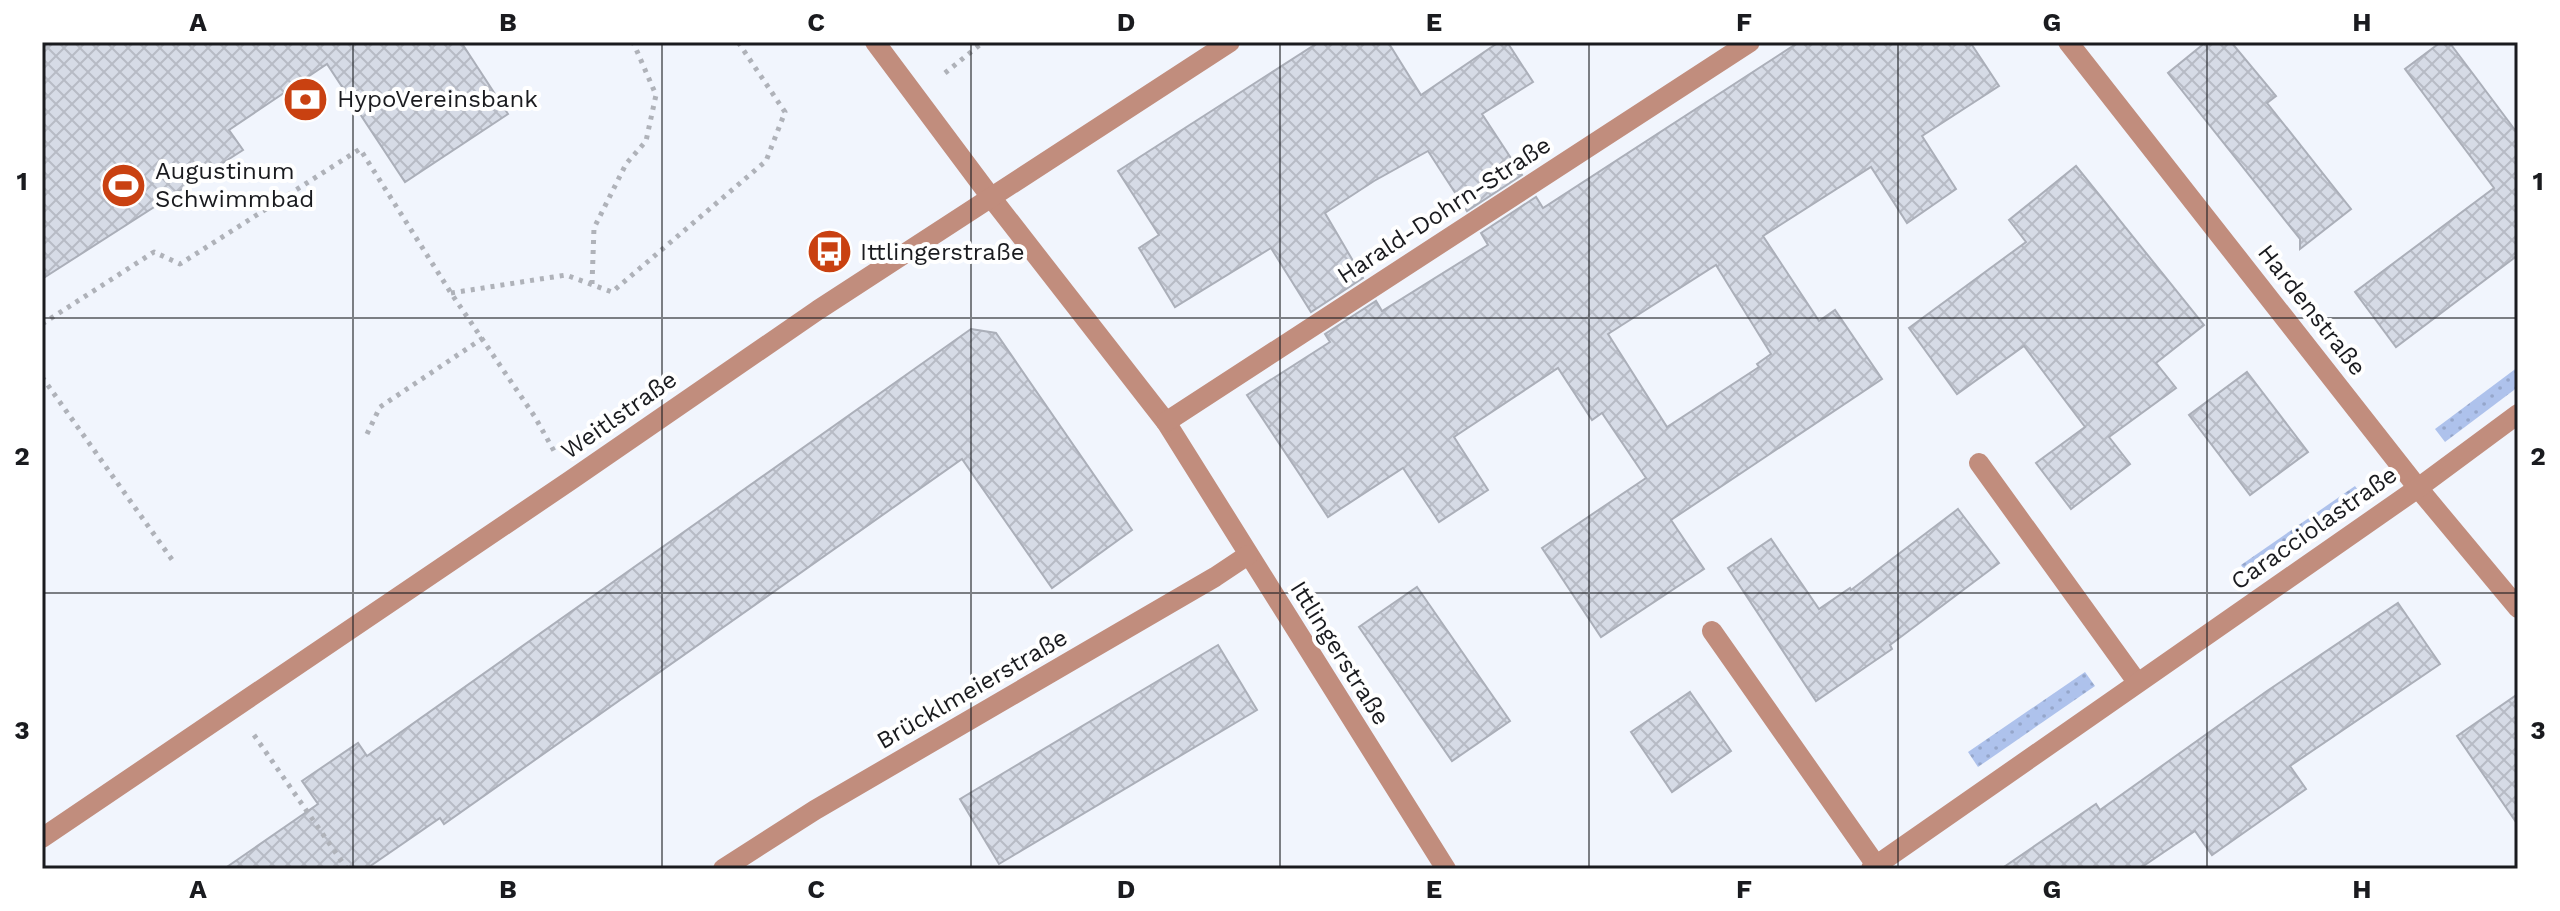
<svg xmlns="http://www.w3.org/2000/svg" width="2560" height="911" viewBox="0 0 2560 911" font-family="'Work Sans',sans-serif">
<style>
.grass{fill:url(#grass-dots)}
.building{fill:url(#building-cross-hatch);stroke:#abafb9;stroke-width:2;fill-rule:evenodd}
.lines{fill:none;stroke-linecap:round;stroke-linejoin:round}
.path{stroke:#afb2b9;stroke-width:5;stroke-dasharray:4 6;stroke-linecap:butt}
.lane{stroke:#c18d7d;stroke-width:20}
.street{stroke:#c18d7d;stroke-width:20}
.grid{fill:none;stroke:#1a1b1f;stroke-width:2;stroke-opacity:0.55}
.labels{text-anchor:middle;stroke-width:8;stroke-linejoin:round;paint-order:stroke}
.poi-label{font-size:24px;fill:#1a1b1f;stroke:#fff;text-anchor:start}
.street-label{font-size:24px;fill:#1a1b1f;stroke:#fff}
.neatline{fill:none;stroke:#1a1b1f;stroke-width:3}
.grid-label{font-size:26px;text-anchor:middle;font-weight:bold;fill:#1a1b1f}
</style>
<defs>
<pattern id="grass-dots" width="8" height="8" patternUnits="userSpaceOnUse" patternTransform="scale(2)"><rect width="8" height="8" fill="#aec2ec"/><path d="M2 2h.1M6 6h.1" fill="none" stroke="#95a6ca" stroke-width="1.8" stroke-linecap="round"/></pattern>
<pattern id="building-cross-hatch" width="8" height="8" patternUnits="userSpaceOnUse" patternTransform="scale(2)"><rect width="8" height="8" fill="#d6dbe6"/><path d="M0 0l8 8M0 8l8-8" fill="none" stroke="#b7bbc5"/></pattern>
</defs>
<rect width="100%" height="100%" fill="#f1f5fd"/>
<!-- grass -->
<g class="grass">
<path d="M2518,367V387L2445,442L2435,429Z"/>
<path d="M2355,486L2365,500L2251,579L2241,565Z"/>
<path d="M2085,672L2095,686L1978,767L1968,752Z"/>
</g>
<!-- building -->
<g class="building">
<path d="M42,42H461L508,114L405,182L327,64L229,130L243,150L42,279Z"/>
<path d="M1319,42H1388L1421,95L1499,42H1507L1533,82L1482,114L1522,175L1467,211L1428,151L1374,181L1325,213L1363,278L1311,312L1271,248L1175,307L1139,248L1159,235L1118,171Z"/>
<path d="M1799,42H1970L1999,86L1922,136L1956,189L1907,223L1871,167L1763,236L1819,321L1835,310L1882,379L1671,520L1704,569L1601,637L1542,548L1646,478L1602,413L1592,420L1558,368L1454,437L1488,490L1439,522L1403,468L1328,517L1247,395L1330,342L1325,334L1376,301L1382,311L1488,245L1481,233L1536,197L1543,208ZM1716,265L1771,354L1757,364L1759,367L1667,427L1608,334Z"/>
<path d="M2206,42H2231L2276,96L2267,103L2351,209L2300,249V239L2168,73Z"/>
<path d="M2441,42H2449L2518,134V255L2396,347L2355,292L2494,188L2405,69Z"/>
<path d="M2076,166L2204,325L2156,363L2176,388L2109,437L2130,464L2071,509L2036,463L2085,427L2024,346L1957,394L1909,328L2026,242L2009,220Z"/>
<path d="M971,329L996,333L1132,530L1052,588L962,459L444,824L440,818L366,869H224L318,804L302,781L358,743L367,756Z"/>
<path d="M2247,372L2308,452L2250,495L2189,415Z"/>
<path d="M1958,509L1999,563L1890,645L1892,649L1816,701L1728,568L1771,539L1819,609L1850,588L1851,590Z"/>
<path d="M1417,587L1510,721L1452,761L1359,627Z"/>
<path d="M2398,603L2440,664L2290,766L2306,789L2212,855L2195,831L2139,869H2001L2096,804L2100,810L2267,691Z"/>
<path d="M1218,645L1257,710L999,864L960,799Z"/>
<path d="M1690,692L1731,751L1672,792L1631,732Z"/>
<path d="M2518,694V825L2457,736Z"/>
</g>
<g class="lines">
<!-- path -->
<g class="path">
<path d="M945,73L982,43"/>
<path d="M592,284L594,228L626,164L646,141L656,95L633,42"/>
<path d="M451,293L566,275L612,292L766,161L785,112L738,42"/>
<path d="M42,324L154,252L180,264L360,149L451,293L535,417L554,451"/>
<path d="M42,377L173,561"/>
<path d="M367,434L380,407L483,338"/>
<path d="M254,735L347,869"/>
</g>
<!-- lane -->
<g class="lane">
<path d="M1979,463L2137,682"/>
<path d="M1712,631L1876,865"/>
</g>
<!-- street -->
<g class="street">
<path d="M875,42L990,196L1166,422L1446,869"/>
<path d="M2068,42L2418,488L2518,608"/>
<path d="M1166,422L1750,42"/>
<path d="M42,838L571,480L818,310L1230,42"/>
<path d="M723,869L815,810L1215,577L1248,555"/>
<path d="M1871,869L2418,488L2518,414"/>
</g>
</g>
<!-- grid -->
<path class="grid" d="M353,42V869M662,42V869M971,42V869M1280,42V869M1589,42V869M1898,42V869M2207,42V869M42,318H2518M42,593H2518"/>
<!-- icons -->
<defs>
<symbol id="bank-disc" viewBox="-11 -11 22 22"><circle r="9.5" fill="#c94111" stroke="#fff"/><path d="M-6-4H6V4H-6ZM0-2.3a2.3 2.3 0 1 0 0 4.6a2.3 2.3 0 1 0 0-4.6Z" fill="#fff"/></symbol>
<symbol id="stadium-disc" viewBox="-11 -11 22 22"><circle r="9.5" fill="#c94111" stroke="#fff"/><path d="M0-5a6.5 5 0 1 0 0 10a6.5 5 0 1 0 0-10ZM-3.5-1.8h7v3.6h-7Z" fill="#fff"/></symbol>
<symbol id="bus-disc" viewBox="-11 -11 22 22"><circle r="9.5" fill="#c94111" stroke="#fff"/><path d="M-5-6H5V4H4V6H2V4H-2V6H-4V4H-5ZM-3.5-4V0h7V-4ZM-3.5 1.2v1.5H-2V1.2ZM2 1.2v1.5H3.5V1.2Z" fill="#fff"/></symbol>
</defs>
<g fill-rule="evenodd">
<use href="#bank-disc" x="280" y="74" width="51" height="51"/>
<use href="#stadium-disc" x="98" y="160" width="51" height="51"/>
<use href="#bus-disc" x="804" y="226" width="51" height="51"/>
</g>
<g class="labels">
<!-- poi labels -->
<g class="poi-label">
<text x="337" y="107">HypoVereinsbank</text>
<text x="155" y="179">Augustinum<tspan x="155" dy="28">Schwimmbad</tspan></text>
<text x="860" y="260">Ittlingerstraße</text>
</g>
<!-- street labels -->
<g class="street-label">
<text transform="translate(1444 210) rotate(-33)" y="8">Harald-Dohrn-Straße</text>
<text transform="translate(2312 310) rotate(52)" y="8">Hardenstraße</text>
<text transform="translate(619 415) rotate(-35)" y="8">Weitlstraße</text>
<text transform="translate(2314 528) rotate(-35)" y="8">Caracciolastraße</text>
<text transform="translate(1340 653) rotate(58)" y="8">Ittlingerstraße</text>
<text transform="translate(972 689) rotate(-30)" y="8">Brücklmeierstraße</text>
</g>
</g>
<!-- border -->
<rect width="2560" height="911" fill="none" stroke="#ffffff" stroke-width="88"/>
<rect x="44" y="44" width="2472" height="823" class="neatline"/>
<g class="grid-label">
<text x="198" y="31">A</text>
<text x="508" y="31">B</text>
<text x="816" y="31">C</text>
<text x="1126" y="31">D</text>
<text x="1434" y="31">E</text>
<text x="1744" y="31">F</text>
<text x="2052" y="31">G</text>
<text x="2362" y="31">H</text>
<text x="22" y="190">1</text>
<text x="2538" y="190">1</text>
<text x="22" y="465">2</text>
<text x="2538" y="465">2</text>
<text x="22" y="739">3</text>
<text x="2538" y="739">3</text>
<text x="198" y="898">A</text>
<text x="508" y="898">B</text>
<text x="816" y="898">C</text>
<text x="1126" y="898">D</text>
<text x="1434" y="898">E</text>
<text x="1744" y="898">F</text>
<text x="2052" y="898">G</text>
<text x="2362" y="898">H</text>
</g>
</svg>
